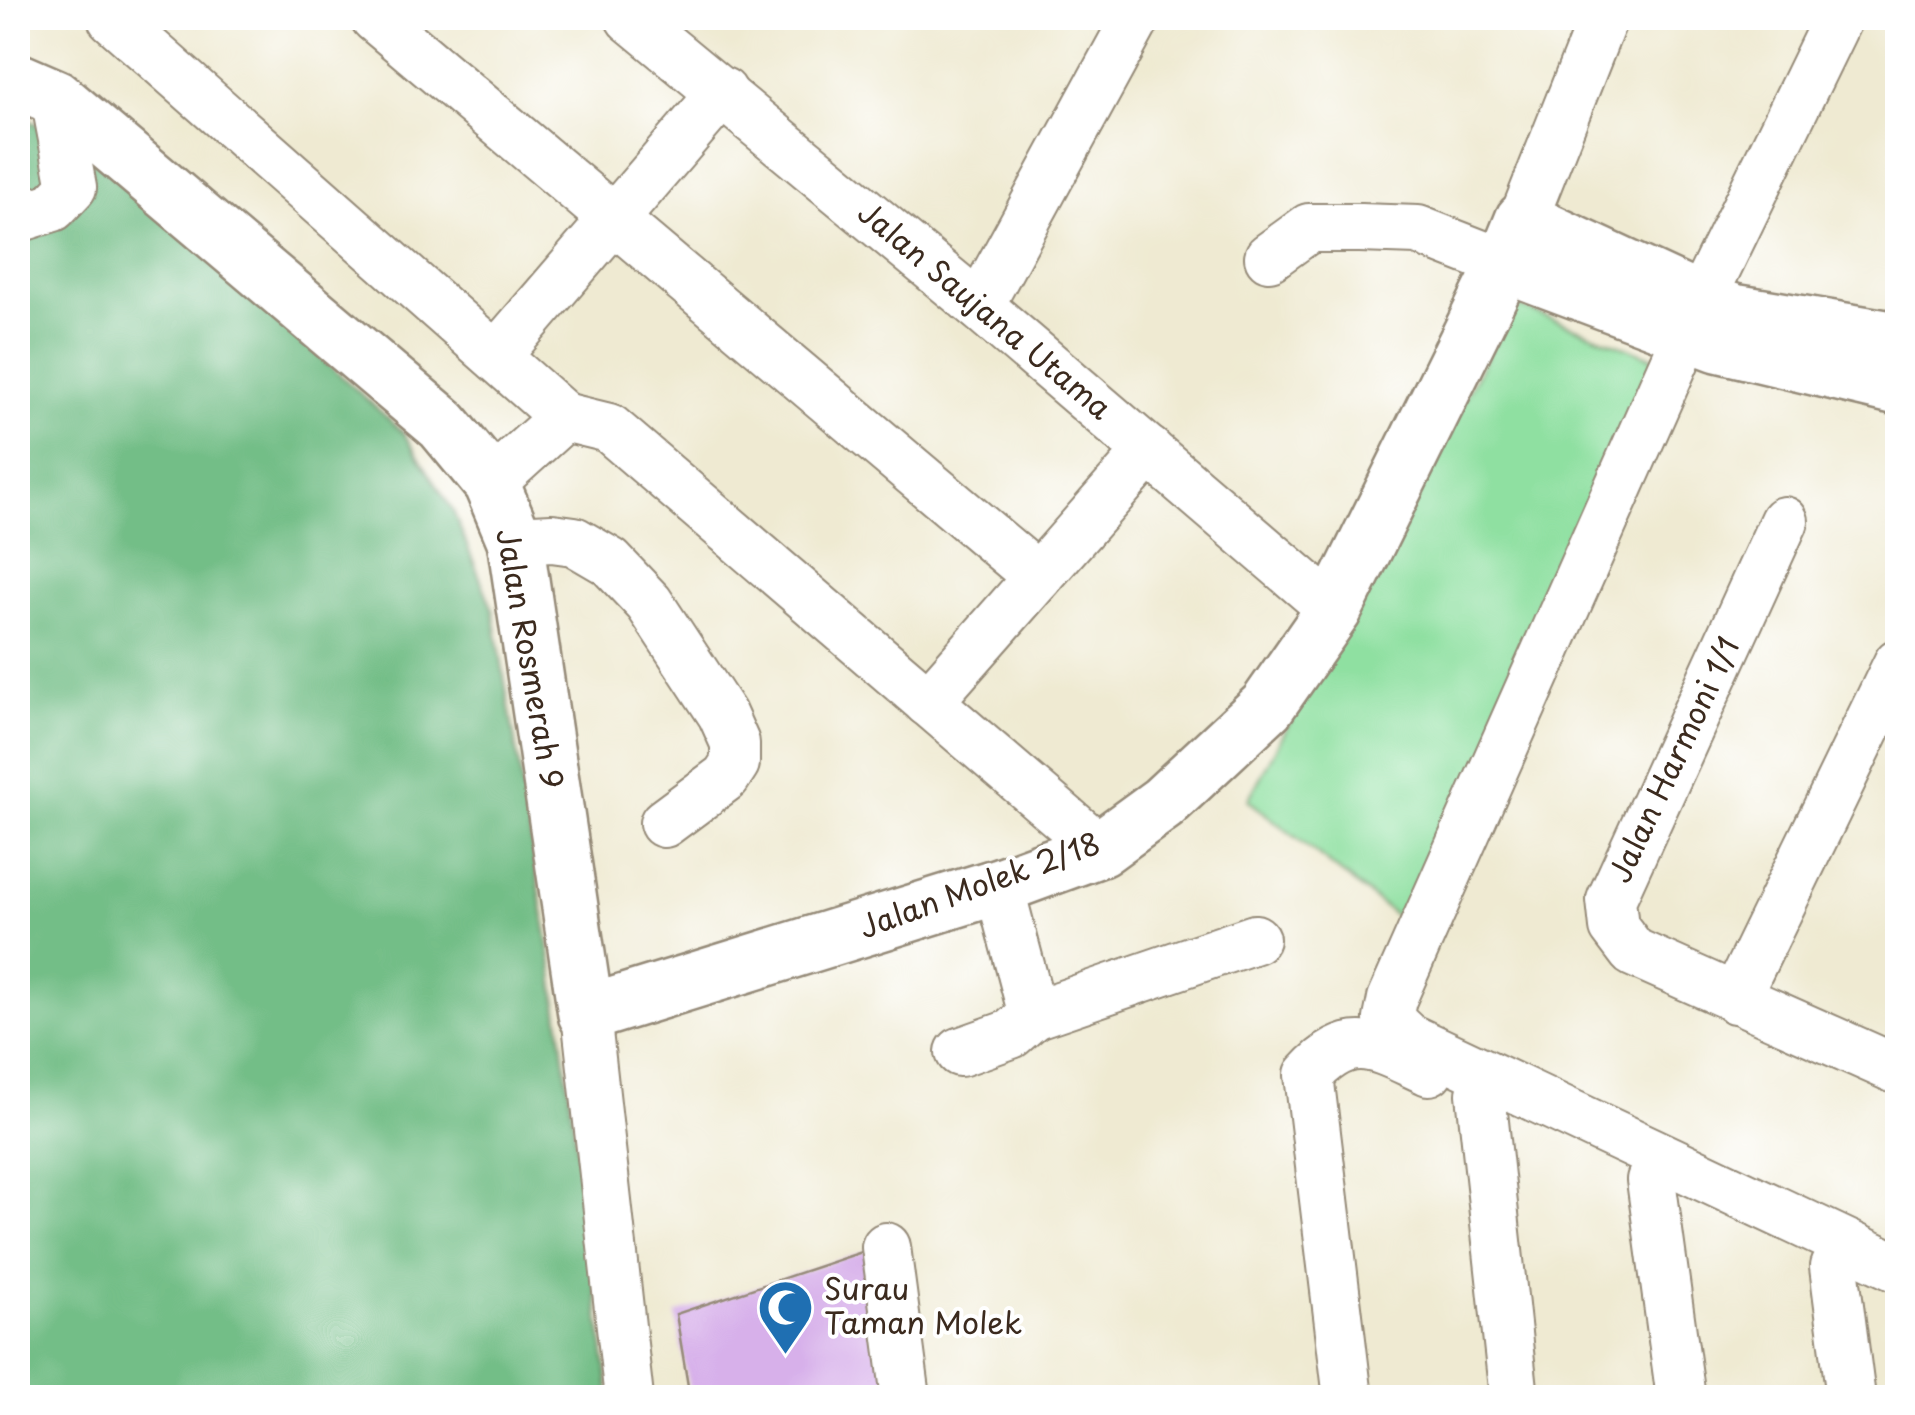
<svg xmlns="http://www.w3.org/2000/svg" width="1915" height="1415" viewBox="0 0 1915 1415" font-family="'Playpen Sans',sans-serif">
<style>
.green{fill:#8fe0a1;stroke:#658560;stroke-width:2.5}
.forest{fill:#73be87;stroke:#577452;stroke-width:2.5}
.building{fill:#d7b0ea}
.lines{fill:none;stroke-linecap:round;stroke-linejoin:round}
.minor-casing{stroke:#958a78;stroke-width:52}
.major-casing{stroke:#958a78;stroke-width:60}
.minor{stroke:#fff;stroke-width:48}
.major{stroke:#fff;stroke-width:55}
.labels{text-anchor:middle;stroke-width:8;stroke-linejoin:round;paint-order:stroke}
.street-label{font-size:30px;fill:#3b2a1e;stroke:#fff}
.poi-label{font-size:30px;fill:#3b2a1e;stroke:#fff;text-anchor:start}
</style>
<rect width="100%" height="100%" fill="#fff"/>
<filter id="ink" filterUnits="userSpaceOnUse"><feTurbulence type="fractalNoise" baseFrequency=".01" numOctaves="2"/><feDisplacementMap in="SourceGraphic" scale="20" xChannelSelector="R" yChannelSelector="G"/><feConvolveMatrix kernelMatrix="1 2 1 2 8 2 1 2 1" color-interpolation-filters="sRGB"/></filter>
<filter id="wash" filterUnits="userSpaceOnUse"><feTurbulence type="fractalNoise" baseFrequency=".0048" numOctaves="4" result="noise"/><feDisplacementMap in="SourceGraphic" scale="40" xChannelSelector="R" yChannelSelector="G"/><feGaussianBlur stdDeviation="2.25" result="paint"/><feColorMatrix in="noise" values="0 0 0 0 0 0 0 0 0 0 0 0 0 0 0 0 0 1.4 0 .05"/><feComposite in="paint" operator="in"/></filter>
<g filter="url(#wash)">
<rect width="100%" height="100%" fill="#efead2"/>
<!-- green -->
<path class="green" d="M1515,305L1665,362L1414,930L1248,800Z"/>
<!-- forest -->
<path class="forest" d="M18,116L65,136L223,269L403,432L453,511L493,610L552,966L610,1397H26L18,1335Z"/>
<g id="blocks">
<!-- building -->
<path class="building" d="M874,1248L892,1398H690L676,1314Z"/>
</g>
</g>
<g filter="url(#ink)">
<use href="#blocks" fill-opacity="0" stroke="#958a78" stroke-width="2.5"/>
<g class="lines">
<defs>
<g id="minor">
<path d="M112,18L564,417"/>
<path d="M375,18L1038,577"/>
<path d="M630,18L979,306L1334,610"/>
<path d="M18,218L53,207L72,187L55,97"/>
<path d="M1523,220L1603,18"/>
<path d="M1269,257L1309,228H1360L1418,230L1505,264"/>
<path d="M1700,302L1838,18"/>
<path d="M979,306L1136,18"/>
<path d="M1687,333L1392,999L1388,1019L1407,1037L1898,1268"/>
<path d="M497,355L723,92"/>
<path d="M491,483L564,417L609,428L1100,849"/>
<path d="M1784,521L1611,900L1614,927L1633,952L1898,1070"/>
<path d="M515,540L552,538L574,541L610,562L649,603L722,714L735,743V763L726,777L664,823"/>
<path d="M928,702L1149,451"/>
<path d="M1735,999L1898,663"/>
<path d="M586,1014L629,1398"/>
<path d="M1033,1015L1255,939"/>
<path d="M960,1052L1011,1034L1033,1015L999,886"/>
<path d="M1481,1094L1514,1398"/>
<path d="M1651,1180L1681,1398"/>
<path d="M886,1247L906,1398"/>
<path d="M1834,1267L1851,1398"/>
<path d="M1348,1398L1309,1075C1352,1027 1378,1048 1429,1071"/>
</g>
<g id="major">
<path d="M18,81L55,97L443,425L491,483L515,540L586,1014L999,886L1100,849L1163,803L1267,706L1334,610L1505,264L1523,220L1700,302L1734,312L1898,340"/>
<path d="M1505,264L1718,344L1898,387"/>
</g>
</defs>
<!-- minor casing -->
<use href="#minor" class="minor-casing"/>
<!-- major casing -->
<use href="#major" class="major-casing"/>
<!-- minor -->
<use href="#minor" class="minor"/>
<!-- major -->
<use href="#major" class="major"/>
</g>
</g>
<!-- icons -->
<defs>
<symbol id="mosque-pin" viewBox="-11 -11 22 30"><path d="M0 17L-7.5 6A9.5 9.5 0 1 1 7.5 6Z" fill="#1f6fb2" stroke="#fff"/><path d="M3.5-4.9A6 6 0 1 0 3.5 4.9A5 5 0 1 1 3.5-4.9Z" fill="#fff"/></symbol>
</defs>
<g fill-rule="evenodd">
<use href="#mosque-pin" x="754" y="1276" width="63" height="86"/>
</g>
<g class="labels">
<!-- street labels -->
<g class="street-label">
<text transform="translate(984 311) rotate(40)" y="10">Jalan Saujana Utama</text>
<text transform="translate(529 659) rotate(80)" y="10">Jalan Rosmerah 9</text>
<text transform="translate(1675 760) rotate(-65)" y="10">Jalan Harmoni 1/1</text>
<text transform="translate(980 886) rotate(-20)" y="10">Jalan Molek 2/18</text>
</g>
<!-- poi labels -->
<g class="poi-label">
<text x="824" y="1300">Surau<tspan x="824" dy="34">Taman Molek</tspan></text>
</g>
</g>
<!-- margin -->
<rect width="1915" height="1415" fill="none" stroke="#fff" stroke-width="60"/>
</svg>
